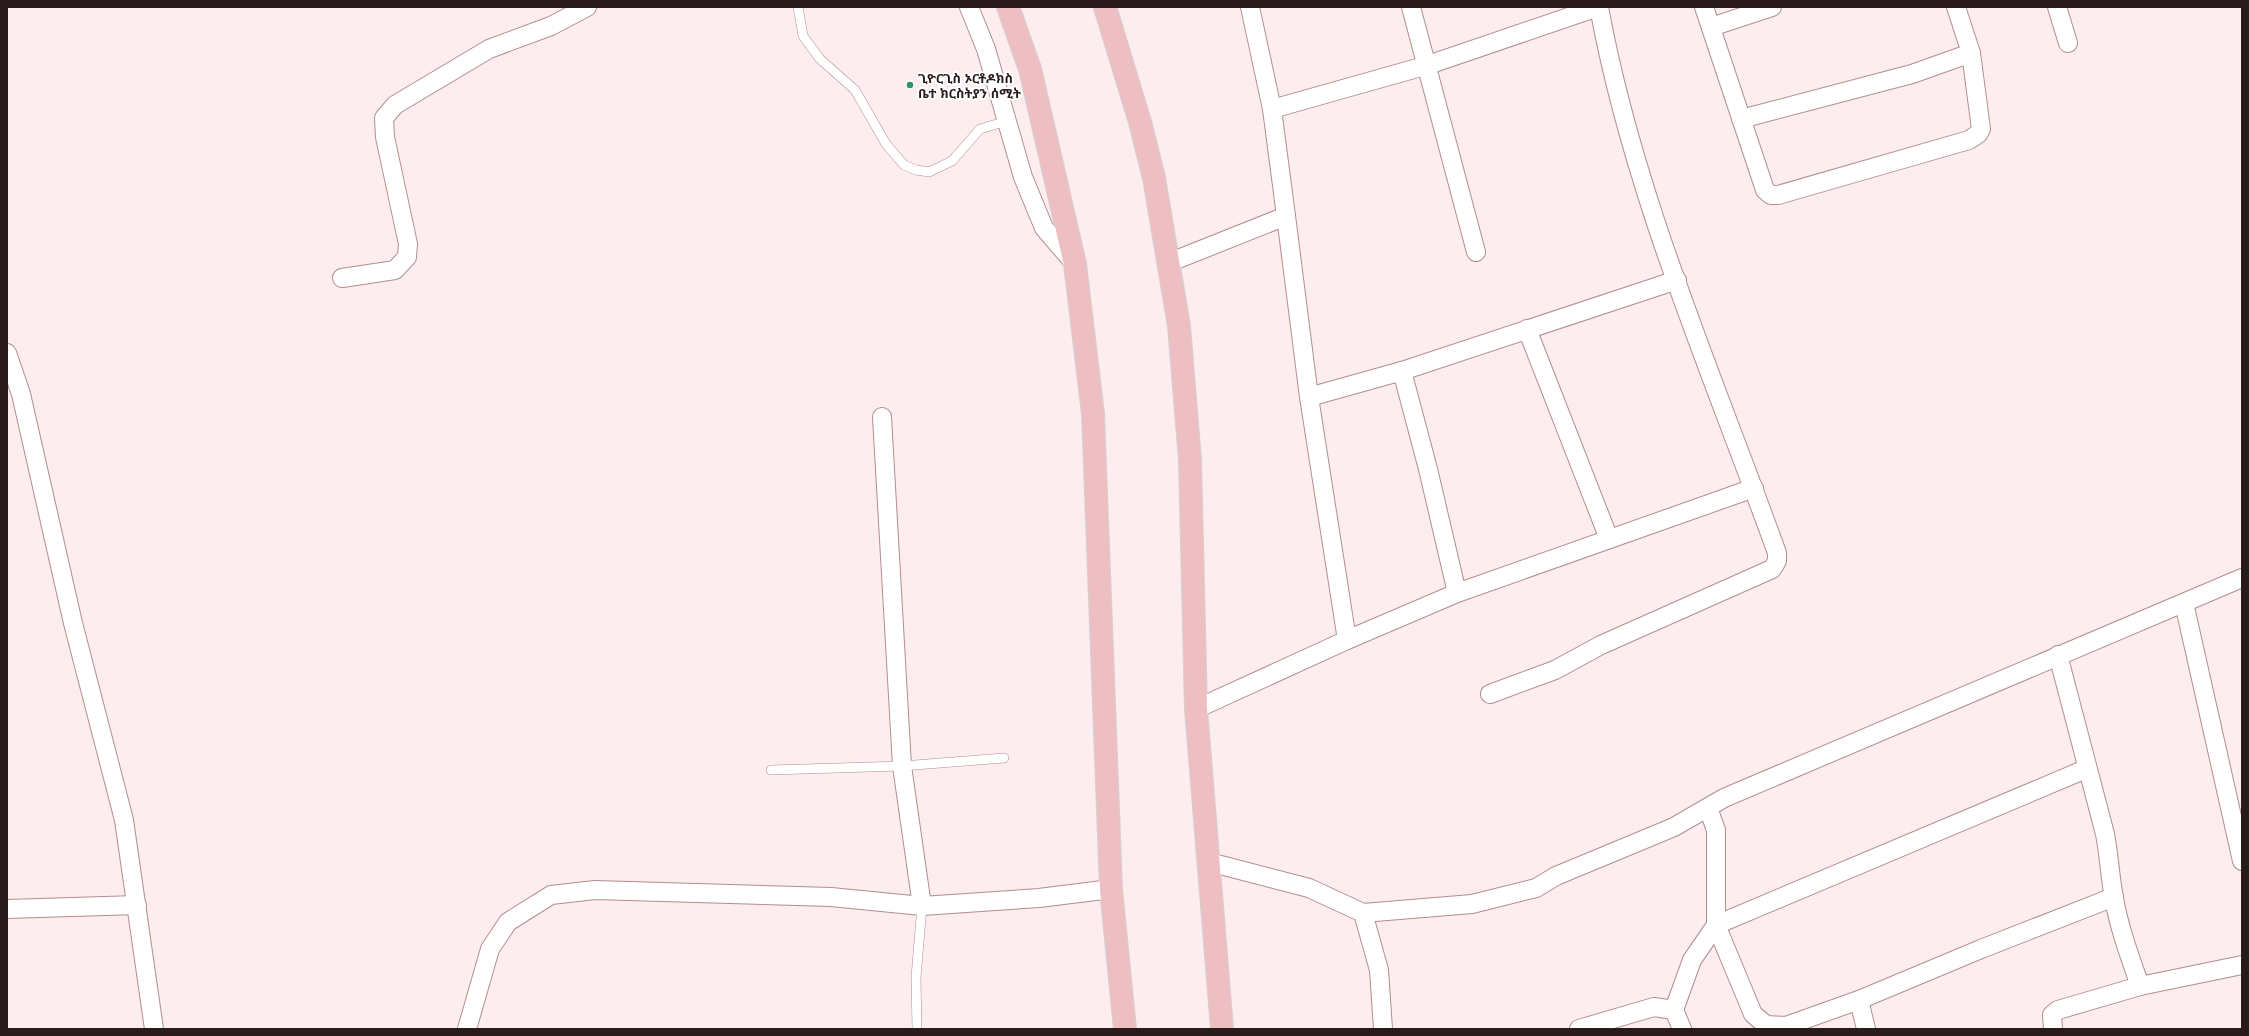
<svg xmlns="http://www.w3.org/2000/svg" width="2249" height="1036" viewBox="0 0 2249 1036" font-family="Helvetica,'Noto Sans Ethiopic',sans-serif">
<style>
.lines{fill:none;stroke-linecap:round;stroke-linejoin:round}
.lane-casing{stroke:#b28d8f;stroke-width:10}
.street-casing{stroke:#b28d8f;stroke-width:20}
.primary-casing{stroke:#d4d1d2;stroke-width:24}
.lane{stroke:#fff;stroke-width:9}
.street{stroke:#fff;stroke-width:18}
.primary{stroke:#eebfc2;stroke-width:22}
.poi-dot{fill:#2c926e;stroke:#fff;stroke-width:1.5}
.labels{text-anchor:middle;stroke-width:4;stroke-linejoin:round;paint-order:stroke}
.poi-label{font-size:13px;font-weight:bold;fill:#291b1c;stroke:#fff;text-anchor:start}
</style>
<rect width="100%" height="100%" fill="#feedee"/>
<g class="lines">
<defs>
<g id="lane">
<path d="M798,7L803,36L820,59L855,90L886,144L904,165L916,170L929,172L952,161L980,129L1007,121"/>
<path d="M771,770L902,766L1004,758"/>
<path d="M917,1029L916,977L922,906"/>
</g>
<g id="street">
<path d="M969,7L986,49L1023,177L1044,228L1075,264"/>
<path d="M1250,7L1272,109"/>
<path d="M1411,7L1476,252"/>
<path d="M1704,7L1765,190L1771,195H1778L1969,140L1978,134L1981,129L1971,53L1956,7"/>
<path d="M2057,7L2068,43"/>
<path d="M1711,27L1772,7"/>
<path d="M1741,119L1912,74L1971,53"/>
<path d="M1286,216L1272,109L1428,65L1598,7"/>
<path d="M1168,263L1286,216L1309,397L1402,371L1677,280"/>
<path d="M342,278L395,270L407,257L408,244L385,137L384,118L395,105L489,49L551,26L587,7"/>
<path d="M1527,329L1609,539"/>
<path d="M7,353L21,394L73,623L124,820L154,1029"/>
<path d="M1402,371L1428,469L1457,593"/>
<path d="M1309,397L1347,640"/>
<path d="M882,417L902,766L922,906"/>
<path d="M2184,603L2242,861"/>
<path d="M2058,655L2105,834C2109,855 2110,877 2114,898C2119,928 2130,957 2140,986L2242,965"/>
<path d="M1490,694L1555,670L1601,645L1772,569L1777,561V553C1713,375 1633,194 1599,7"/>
<path d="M1196,709L1347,640L1457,593L1754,488"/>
<path d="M1708,808L1716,830V925L1753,1014L1766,1025L1786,1026L1859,1000L1981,949L2114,897"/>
<path d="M1209,862L1309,888L1363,913L1379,970L1383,1029"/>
<path d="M7,909L137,905"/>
<path d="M1363,913L1472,904L1536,888L1556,876L1674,827L1724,798L2242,578"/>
<path d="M1859,1000L1866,1029"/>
<path d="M1674,1010L1692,960L1716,925L2086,769"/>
<path d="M467,1029L490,949L508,922L551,895L595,890L831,897L922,906L1039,898L1111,889"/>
<path d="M1579,1029L1654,1007L1674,1010L1682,1029"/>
<path d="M2053,1029L2052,1015L2058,1010L2140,986"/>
</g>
<g id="primary">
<path d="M1008,7L1030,69L1075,264L1093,414L1111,889L1125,1029"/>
<path d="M1105,7L1140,122L1154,178L1179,326L1190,460L1196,709L1222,1029"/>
</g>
</defs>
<!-- lane casing -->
<use href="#lane" class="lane-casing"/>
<!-- street casing -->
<use href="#street" class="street-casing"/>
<!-- primary casing -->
<use href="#primary" class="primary-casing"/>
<!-- lane -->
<use href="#lane" class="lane"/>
<!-- street -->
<use href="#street" class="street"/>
<!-- primary -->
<use href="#primary" class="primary"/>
</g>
<!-- markers -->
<circle class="poi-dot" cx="910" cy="85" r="4"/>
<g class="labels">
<!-- poi labels -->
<g class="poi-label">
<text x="918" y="83">ጊዮርጊስ ኦርቶዶክስ<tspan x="918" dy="15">ቤተ ክርስትያን ሰሚት</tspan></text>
</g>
</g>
<!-- border -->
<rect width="2249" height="1036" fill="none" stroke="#291b1c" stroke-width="16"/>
</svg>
